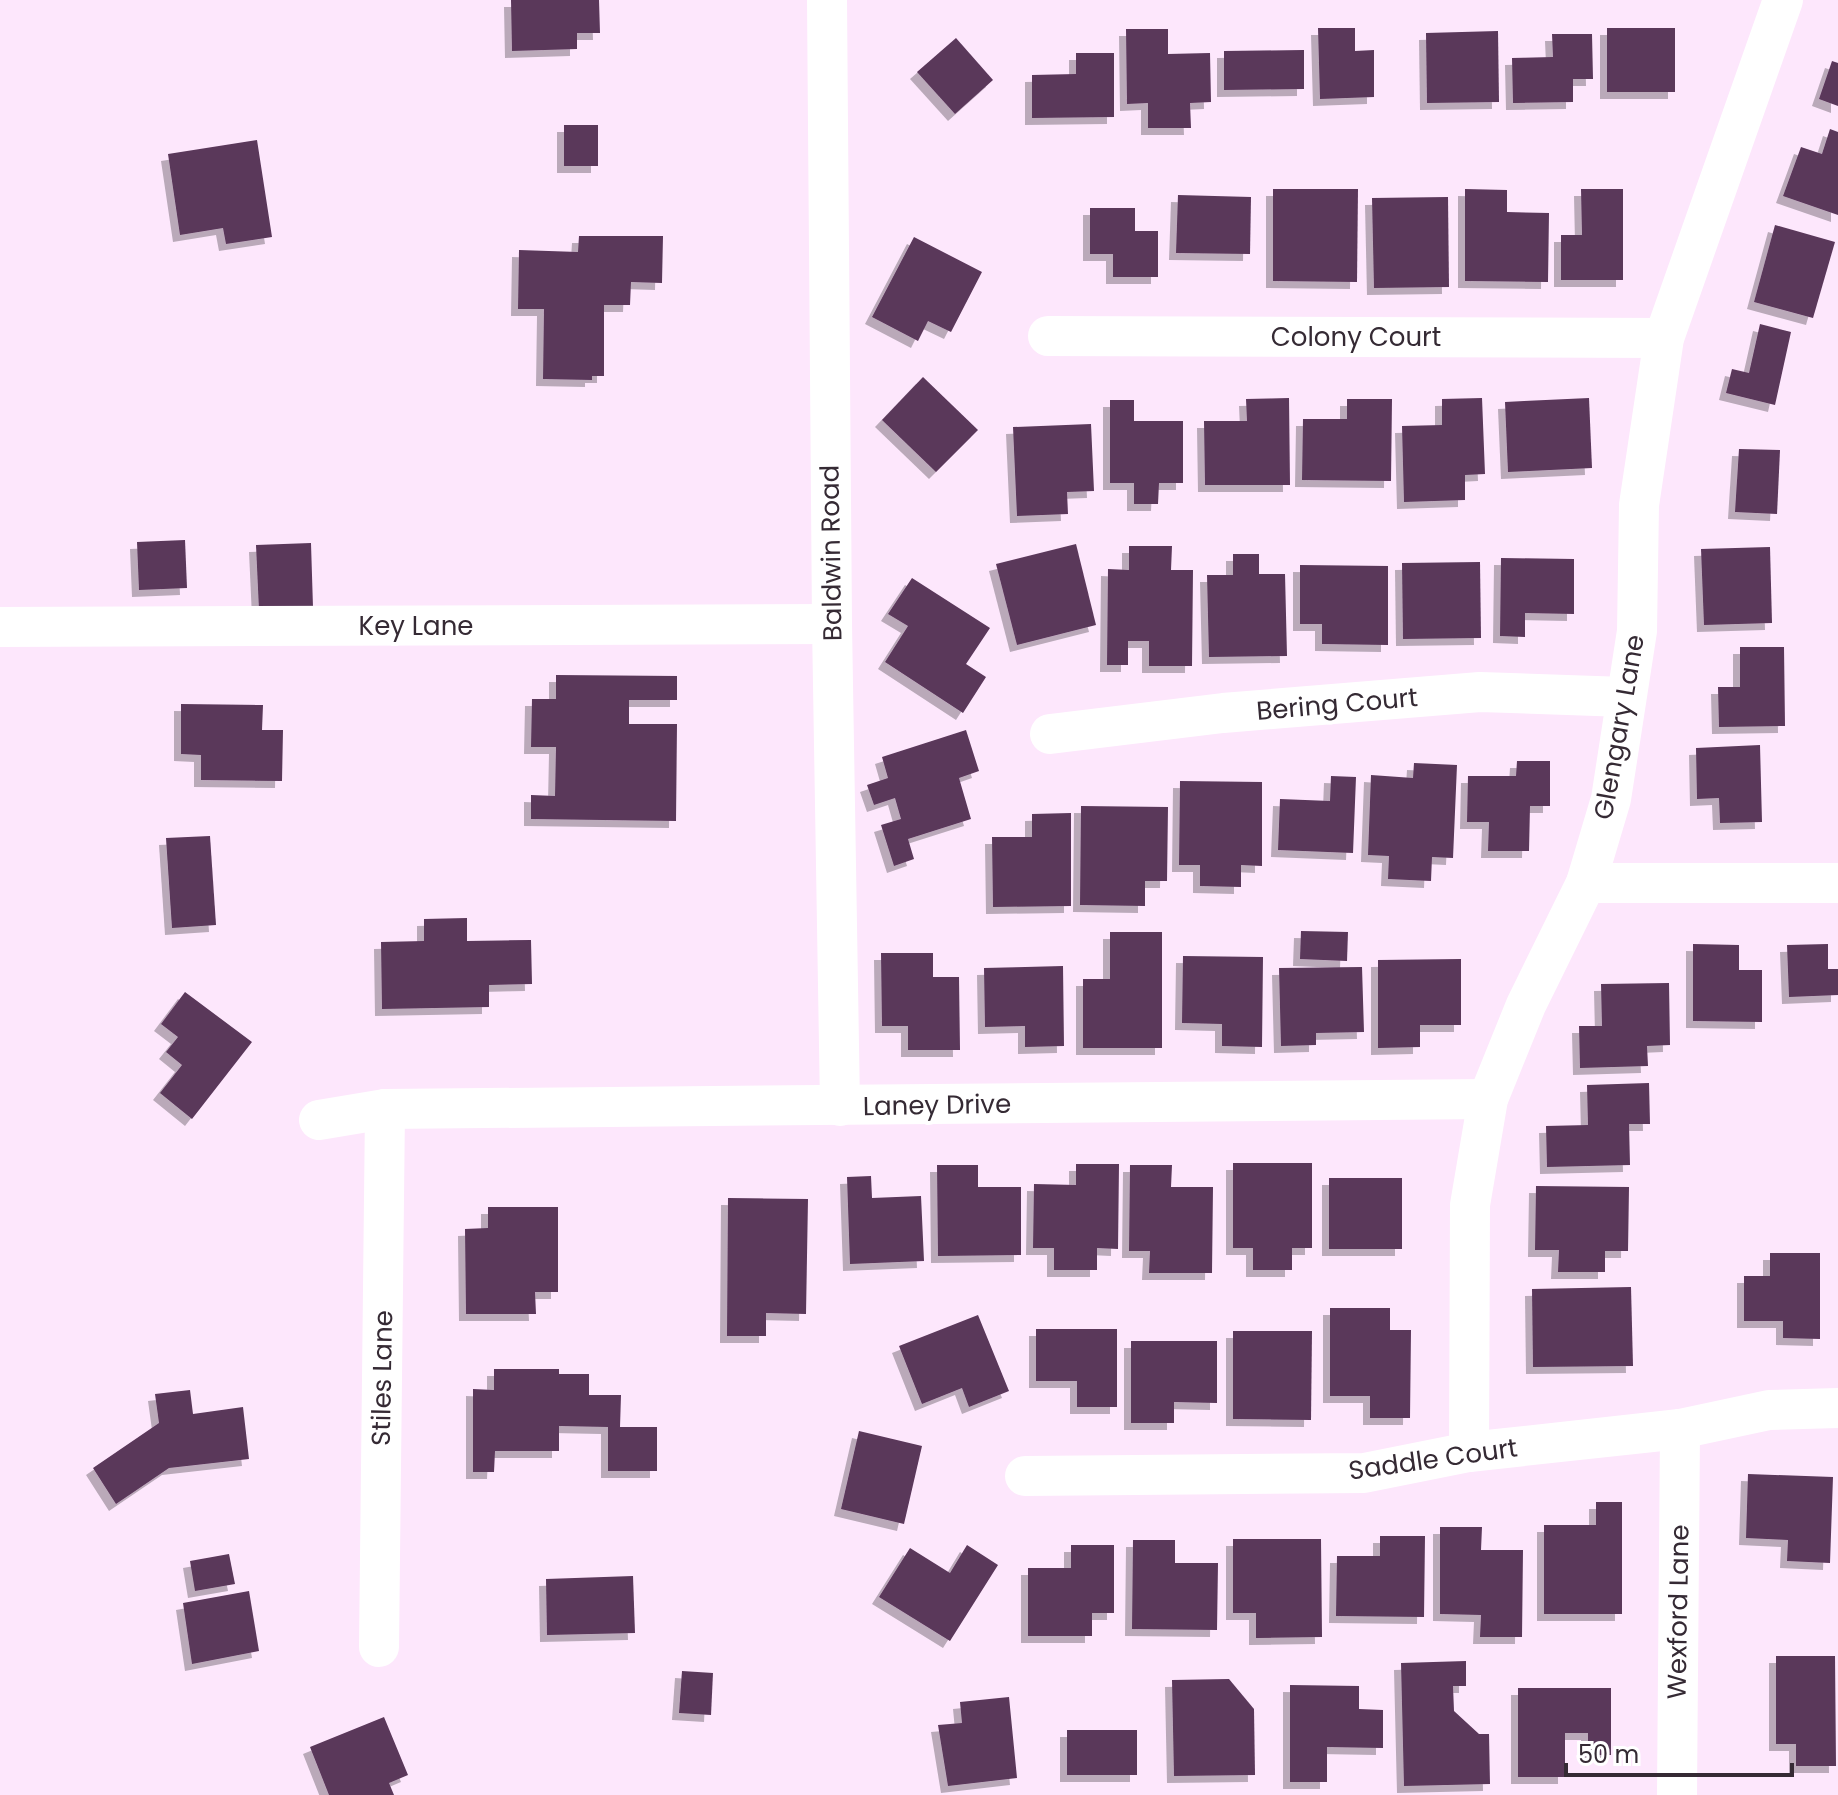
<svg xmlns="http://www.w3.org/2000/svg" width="1838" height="1795" viewBox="0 0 1838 1795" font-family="Poppins,sans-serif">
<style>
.building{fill:#5a375a;filter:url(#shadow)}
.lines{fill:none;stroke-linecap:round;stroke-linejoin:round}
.minor{stroke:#fff;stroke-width:40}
.labels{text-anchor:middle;stroke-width:8;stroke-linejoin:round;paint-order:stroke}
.street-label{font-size:26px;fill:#352a34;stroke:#fff}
</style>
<defs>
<filter id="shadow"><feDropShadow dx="-7" dy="7" stdDeviation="0" flood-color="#0004"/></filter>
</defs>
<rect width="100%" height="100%" fill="#fde7fc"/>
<!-- building -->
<g class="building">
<path d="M511,0H599L600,33H577V49L512,51Z"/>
<path d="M1318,28H1355V51L1374,50V97L1320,99Z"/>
<rect x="1607" y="28" width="68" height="64"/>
<path d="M1126,29H1168V54L1210,53L1211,102L1190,103L1191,128H1148V103L1127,104Z"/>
<path d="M1498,31L1499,102L1427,103L1426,33Z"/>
<path d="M1552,34H1592L1593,79H1573V102L1513,103L1512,58L1553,57Z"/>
<path d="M956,38L993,80L955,114L917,72Z"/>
<path d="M1304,50V89L1224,90V51Z"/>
<path d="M1076,53H1114V117L1032,118V75L1076,74Z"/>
<path d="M1832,61L1838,63V106L1819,99Z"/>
<rect x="564" y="125" width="34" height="41"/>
<path d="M1830,129L1838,132V215L1783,196L1801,147L1822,154Z"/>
<path d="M257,140L272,237L226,244L223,228L180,235L168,154Z"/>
<path d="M1273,189H1358L1357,282L1273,281Z"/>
<path d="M1465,189L1507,190V212L1549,213L1548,282L1465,281Z"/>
<path d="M1581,189H1623V280H1561V235H1582Z"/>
<path d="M1178,195L1251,197L1250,254L1176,253Z"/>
<path d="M1448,197L1449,287L1374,288L1372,198Z"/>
<path d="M1090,208H1135V231H1158V277H1113V254H1090Z"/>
<path d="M1775,225L1835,242L1813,318L1754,302Z"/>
<path d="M579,236H663L662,283L631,282L630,305H604V376H592V380L543,379L544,309H518L519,250L578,252Z"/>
<path d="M914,237L982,272L951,332L928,321L918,341L872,317Z"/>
<path d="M1760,324L1791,332L1775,405L1726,393L1732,369L1749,373Z"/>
<path d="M923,377L978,430L936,472L882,420Z"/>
<path d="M1289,398L1290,485H1205L1204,421H1247L1246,399Z"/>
<path d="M1482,398L1485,474L1465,475V500L1404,502L1402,426L1442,425V399Z"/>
<path d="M1589,398L1592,468L1508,472L1505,402Z"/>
<path d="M1347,399H1392L1391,481L1302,480L1303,419H1347Z"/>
<path d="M1110,400H1134V421H1183V483H1159L1158,504H1134V483H1110Z"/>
<path d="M1091,424L1094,491L1067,492L1068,514L1017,516L1013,427Z"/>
<path d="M1739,449L1780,450L1777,514L1735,512Z"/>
<path d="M185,540L187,588L139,590L137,542Z"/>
<path d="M311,543L313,608L259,610L256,545Z"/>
<path d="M1076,544L1096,625L1017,645L996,564Z"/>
<path d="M1129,546H1172L1171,570H1193L1192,666H1149V641H1128V665H1107L1108,569L1129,570Z"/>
<path d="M1770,547L1772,623L1704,625L1701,549Z"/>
<path d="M1233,554H1259V574H1285L1287,656L1209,657L1207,575H1233Z"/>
<path d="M1501,558L1574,559V614L1525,613V637L1500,636Z"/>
<path d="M1480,562L1481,638L1403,639L1402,563Z"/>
<path d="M1300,565L1388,566V645L1322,644V624H1300Z"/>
<path d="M912,578L990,628L966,664L986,677L963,713L885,662L908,626L888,614Z"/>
<path d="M1740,647H1784L1785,726L1719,727L1718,687H1740Z"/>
<path d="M556,675L677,676V700H629V724H677L676,821L531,819V795L555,796L556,747H531L532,699H556Z"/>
<path d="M181,704L263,705L262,730H283L282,781L201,780V755L181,754Z"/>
<path d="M966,730L979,771L959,778L971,819L908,839L914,859L894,866L881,825L901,819L895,798L874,805L867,785L888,778L882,757Z"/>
<path d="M1760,745L1762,822L1720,823L1719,798L1697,799L1696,748Z"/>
<path d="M1517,761H1550V806H1530L1529,851H1488L1489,822H1467L1468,776H1516Z"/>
<path d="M1414,763L1457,765L1453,858L1432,857L1431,881L1388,879L1389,856L1368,855L1371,775L1413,778Z"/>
<path d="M1331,776L1356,777L1353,853L1278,850L1280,799L1330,801Z"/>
<path d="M1180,781L1262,782V866L1241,865V887L1200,886V865H1179Z"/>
<path d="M1081,806L1168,807L1167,881H1145V906L1080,905Z"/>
<path d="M1071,813V906L993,907L992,837H1032V814Z"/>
<path d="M210,836L216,925L172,928L166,838Z"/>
<path d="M467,918V941L531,940L532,984L489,985V1007L382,1009L381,942L424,941V919Z"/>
<path d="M1301,931L1348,932L1347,961L1300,959Z"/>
<path d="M1110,932H1162V1048H1083V979H1110Z"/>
<path d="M1693,944L1739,945V970H1762V1022L1693,1021Z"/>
<path d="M1828,944V969H1838V995L1789,997L1787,945Z"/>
<path d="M881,953H933V977H959L960,1050H908V1026H882Z"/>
<path d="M1183,956L1263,957L1262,1047L1222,1046V1024L1182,1023Z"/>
<path d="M1461,959V1025H1420V1047L1378,1048V960Z"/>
<path d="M1063,966L1064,1046L1025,1047V1026L985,1027L984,968Z"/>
<path d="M1362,967L1364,1032L1316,1033V1045L1281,1046L1279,968Z"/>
<path d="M1669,983L1670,1045L1647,1046L1648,1066L1580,1068L1579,1026H1602L1601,984Z"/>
<path d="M185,992L252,1042L192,1119L160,1093L182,1065L166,1052L178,1037L161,1024Z"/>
<path d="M1649,1083L1650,1124H1629L1630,1165L1547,1167L1546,1126L1588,1125L1587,1085Z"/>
<path d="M1233,1163H1312V1248H1292V1270H1253V1248H1233Z"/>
<path d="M1076,1164H1119L1118,1249L1097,1248V1270H1054V1248H1033L1034,1184L1076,1185Z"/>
<path d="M937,1165H978V1187H1021V1255L938,1256Z"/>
<path d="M1130,1165H1172L1171,1187H1213L1212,1273H1149L1150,1251H1129Z"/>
<path d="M871,1176L872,1198L921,1196L924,1261L850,1264L847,1177Z"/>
<rect x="1329" y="1178" width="73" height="71"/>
<path d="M1536,1186L1629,1187L1628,1251H1605V1272H1558L1559,1250H1535Z"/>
<path d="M728,1198L808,1199L806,1314L766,1313V1336H727Z"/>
<path d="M488,1207H558V1292H535L536,1314H466L465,1229L488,1228Z"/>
<path d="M1770,1253H1820V1339L1783,1338V1321H1744V1276H1770Z"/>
<path d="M1631,1287L1633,1366L1533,1367L1532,1289Z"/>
<path d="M1330,1308H1390V1330H1411L1410,1418H1370V1396H1330Z"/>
<path d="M978,1315L1009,1391L969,1407L962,1388L922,1404L899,1346Z"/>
<path d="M1036,1329H1117V1407H1077V1381H1036Z"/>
<path d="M1233,1331H1312L1311,1420L1233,1419Z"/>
<path d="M1131,1341H1217V1403L1174,1402V1423H1131Z"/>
<path d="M494,1369H559V1374H589V1395H621L620,1427H657V1471H608V1427L559,1426V1451H495L494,1472H473V1389L494,1390Z"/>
<path d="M190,1390L193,1414L243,1407L249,1459L169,1468L116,1504L93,1468L159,1423L155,1394Z"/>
<path d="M859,1431L922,1446L904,1524L841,1509Z"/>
<path d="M1748,1474L1833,1477L1830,1563L1787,1561L1788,1540L1746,1538Z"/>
<path d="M1596,1502H1622V1614H1544V1525H1596Z"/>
<path d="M1440,1527H1482L1481,1550H1523L1522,1637H1480L1481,1615L1440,1614Z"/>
<path d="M1380,1536H1425L1424,1617L1336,1616L1337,1556H1380Z"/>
<path d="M1233,1539H1321L1322,1637L1256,1638V1613H1233Z"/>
<path d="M1133,1540H1175V1563H1218L1217,1630L1132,1629Z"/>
<path d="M967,1545L998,1565L950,1641L879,1597L910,1548L950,1573Z"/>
<path d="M1071,1545H1114V1613H1092V1636H1028V1568H1071Z"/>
<path d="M229,1554L235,1584L195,1591L190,1561Z"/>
<path d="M633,1576L635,1633L547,1635L546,1579Z"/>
<path d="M249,1591L259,1651L192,1664L183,1603Z"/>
<path d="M1776,1656H1835L1836,1766H1796V1744H1776Z"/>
<path d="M1466,1661V1686H1453L1454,1711L1479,1734H1489L1490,1784L1404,1786L1401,1663Z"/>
<path d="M682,1671L713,1673L711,1715L679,1713Z"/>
<path d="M1229,1679L1254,1709L1255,1775L1174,1776L1172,1680Z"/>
<path d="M1290,1685L1359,1686V1709L1383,1710V1748L1327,1747V1782H1290Z"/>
<path d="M1518,1688H1611V1755H1588V1733H1565V1777H1518Z"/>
<path d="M1009,1697L1017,1778L948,1786L938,1725L962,1723L960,1702Z"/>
<path d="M384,1717L408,1775L389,1783L394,1795H329L310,1747Z"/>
<rect x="1067" y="1730" width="70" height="45"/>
</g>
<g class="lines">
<!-- minor -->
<g class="minor">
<path d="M827,0L832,624L840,1106"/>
<path d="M1048,336L1664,338"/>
<path d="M0,627L832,624"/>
<path d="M1050,734L1223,713L1480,692L1625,697"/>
<path d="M1586,883H1838"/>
<path d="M319,1120L385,1109L1488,1099"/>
<path d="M1469,1452L1470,1205L1488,1099L1526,1005L1586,883L1611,799L1637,631L1639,505L1664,338L1783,0"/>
<path d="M1025,1476L1364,1473L1469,1452L1680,1429L1769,1410L1838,1408"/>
<path d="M379,1647L385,1109"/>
<path d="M1677,1795L1680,1429"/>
</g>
</g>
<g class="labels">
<!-- street labels -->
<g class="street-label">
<text x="1356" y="346">Colony Court</text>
<text transform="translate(831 553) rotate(-91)" y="9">Baldwin Road</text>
<text x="416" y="635">Key Lane</text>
<text transform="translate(1337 704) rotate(-5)" y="9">Bering Court</text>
<text transform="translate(1619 727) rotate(-80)" y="9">Glengary Lane</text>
<text transform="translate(937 1105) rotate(-1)" y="9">Laney Drive</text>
<text transform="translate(382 1378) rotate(-89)" y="9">Stiles Lane</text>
<text transform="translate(1433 1459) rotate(-8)" y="9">Saddle Court</text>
<text transform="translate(1678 1612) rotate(-89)" y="9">Wexford Lane</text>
</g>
</g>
<!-- scale -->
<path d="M1566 1763v12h226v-12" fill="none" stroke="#352a34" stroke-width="4"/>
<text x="1578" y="1763" font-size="24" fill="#352a34" stroke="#ffffff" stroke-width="6" paint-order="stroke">50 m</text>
</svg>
